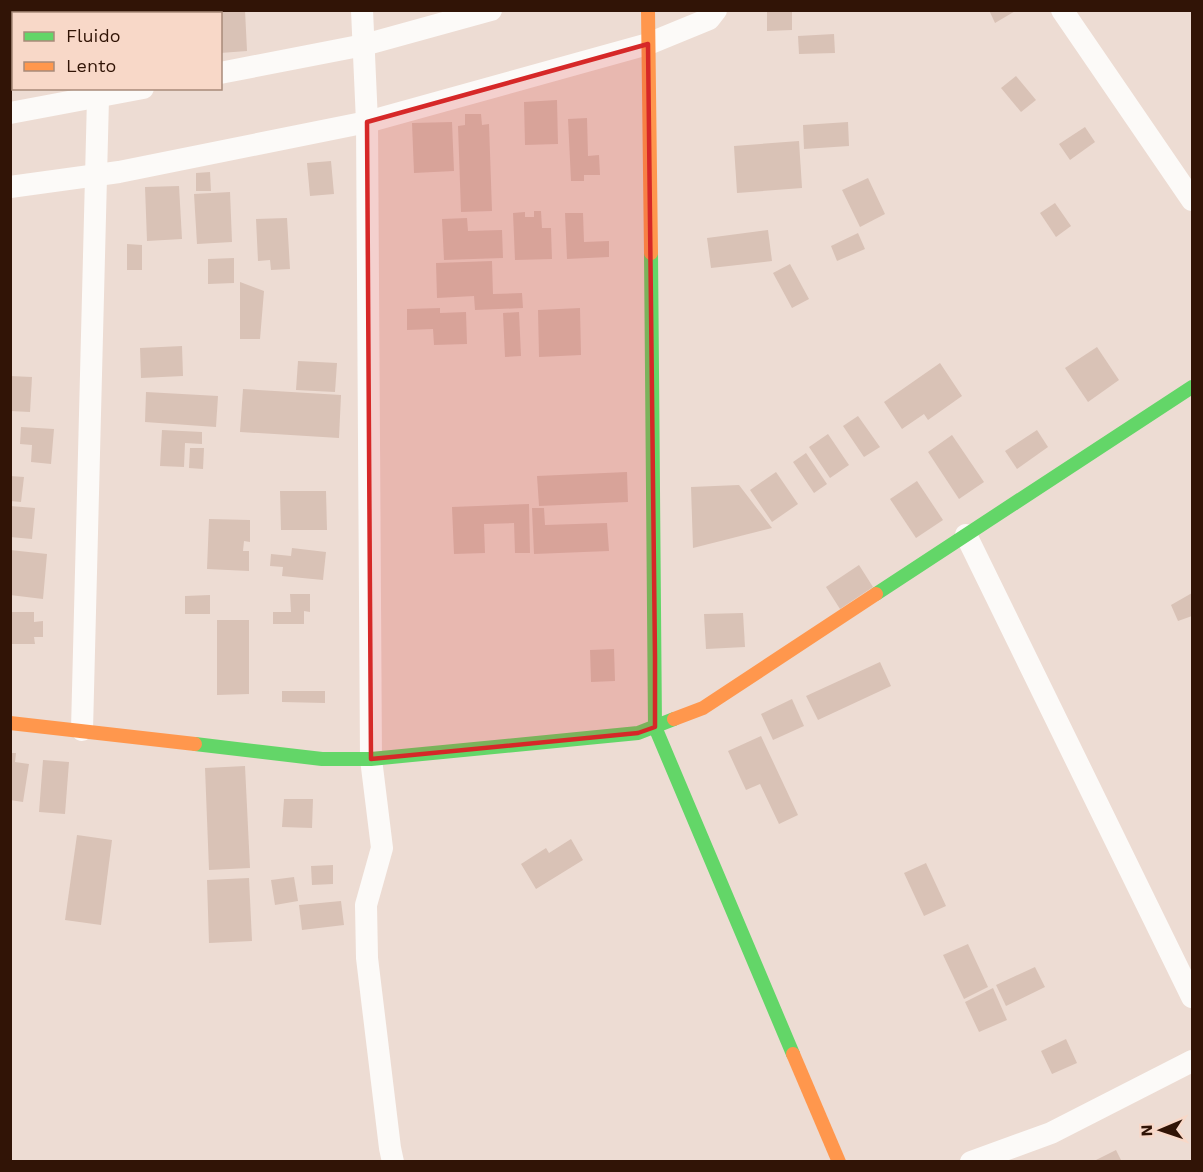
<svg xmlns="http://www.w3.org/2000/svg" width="1203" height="1172" viewBox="0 0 1203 1172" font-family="'Work Sans',sans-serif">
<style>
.building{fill:#d9c2b6}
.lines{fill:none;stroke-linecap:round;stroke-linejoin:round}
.street{stroke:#fcfaf8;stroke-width:22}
.fast{stroke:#63d668;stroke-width:14}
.slow{stroke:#ff974d;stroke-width:14}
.marked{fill:#d62828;fill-opacity:0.2;stroke:#d62828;stroke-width:4.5;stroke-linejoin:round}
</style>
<rect width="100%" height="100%" fill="#eddcd3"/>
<!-- building -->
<g class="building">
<path d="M71,10H101V14H57V12Z"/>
<path d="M198,10H245L247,51L220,53V14H198Z"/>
<path d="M767,10H792V30L767,31Z"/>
<path d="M989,10H1017L995,23Z"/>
<path d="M834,34L835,53L799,54L798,36Z"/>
<path d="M1016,76L1036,100L1021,112L1001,88Z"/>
<path d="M557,100L558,144L525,145L524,102Z"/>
<path d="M465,114H481L482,125L489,124L492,211L461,212L458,126L465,125Z"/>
<path d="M587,118L588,156L599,155L600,175H584V181H571L568,119Z"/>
<path d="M452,122L454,171L414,173L412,123Z"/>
<path d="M848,122L849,146L804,149L803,125Z"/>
<path d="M1085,127L1095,142L1070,160L1059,144Z"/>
<path d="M799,141L802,188L737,193L734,146Z"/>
<path d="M331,161L334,194L310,196L307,163Z"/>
<path d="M210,172L211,191H196V173Z"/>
<path d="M868,178L885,214L860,227L842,190Z"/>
<path d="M179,186L182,239L147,241L145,187Z"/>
<path d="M230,192L232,242L197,244L194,194Z"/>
<path d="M1055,203L1071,226L1056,237L1040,213Z"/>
<path d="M534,211H541L542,228H551L552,259L515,260L513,213L525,212V217H534Z"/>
<path d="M565,213H583L584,242L609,241V257L567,259Z"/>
<path d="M287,218L290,269L271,270L270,260L258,261L256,219Z"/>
<path d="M467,218L468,231L502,230L503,258L444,260L442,219Z"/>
<path d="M768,230L772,261L711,268L707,238Z"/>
<path d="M858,233L865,249L837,261L831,246Z"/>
<path d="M127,244L142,245V270H127Z"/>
<path d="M234,258V283L208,284V259Z"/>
<path d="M492,261L493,294L522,293L523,308L475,310L474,296L437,298L436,263Z"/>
<path d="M790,264L809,299L792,308L773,273Z"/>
<path d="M240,282L264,291L260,339H240Z"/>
<path d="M440,308V313L466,312L467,344L434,345L433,329L407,330V309Z"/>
<path d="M580,308L581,355L539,357L538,310Z"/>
<path d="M519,312L521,356L505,357L503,313Z"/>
<path d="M182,346L183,376L141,378L140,348Z"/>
<path d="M1097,347L1119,380L1088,402L1065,368Z"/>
<path d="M298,361L337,363L335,392L296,390Z"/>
<path d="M940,363L962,396L928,420L924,414L902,429L884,402Z"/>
<path d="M10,376L32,377L30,412L10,411Z"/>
<path d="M243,389L341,395L339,438L240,432Z"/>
<path d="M146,392L218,396L216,427L145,422Z"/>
<path d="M858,416L880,447L864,457L843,426Z"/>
<path d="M21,427L54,429L51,464L31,462L32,445L20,444Z"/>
<path d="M162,430L202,432V444L185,443L184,467L160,466Z"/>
<path d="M1037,430L1048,447L1017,469L1005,451Z"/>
<path d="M828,434L849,465L830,478L809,447Z"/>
<path d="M952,435L984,482L959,499L928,452Z"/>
<path d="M190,448H204L203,469L189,468Z"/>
<path d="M806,453L827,484L814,493L793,462Z"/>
<path d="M627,472L628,502L539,506L537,476Z"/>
<path d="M776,472L798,504L772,522L750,490Z"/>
<path d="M10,476L24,477L21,502L10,501Z"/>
<path d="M917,481L943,520L916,538L890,499Z"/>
<path d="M739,485L772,528L693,548L691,487Z"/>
<path d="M280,491H326L327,530H281Z"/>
<path d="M529,504L530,553H515L514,523L484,524L485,553L454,554L452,507Z"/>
<path d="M10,506L35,508L32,539L10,537Z"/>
<path d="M532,508H544L545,525L607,523L609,551L534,554Z"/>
<path d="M209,519L250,520V542L244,541L243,551H249V571L207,569Z"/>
<path d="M292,548L326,552L323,580L282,576L283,567L270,566L271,554L291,556Z"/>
<path d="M10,550L47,554L43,599L10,595Z"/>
<path d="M859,565L873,587L840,609L826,587Z"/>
<path d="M1192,593V616L1178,621L1171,605Z"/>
<path d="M290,594H310V612L304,611V624H273V612H291Z"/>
<path d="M210,595V614H185V596Z"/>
<path d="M10,612H34V622L43,621V637H34L35,644H10Z"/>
<path d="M743,613L745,647L706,649L704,614Z"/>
<path d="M217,620H249V694L217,695Z"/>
<path d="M614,649L615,681L591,682L590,650Z"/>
<path d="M880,662L891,686L818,720L806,696Z"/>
<path d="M282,691H325V703L282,702Z"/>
<path d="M792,699L804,726L773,740L761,714Z"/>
<path d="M761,736L798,815L779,824L760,784L746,790L728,751Z"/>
<path d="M10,753H16L15,762L29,764L23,802L10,800Z"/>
<path d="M43,760L69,762L65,814L39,812Z"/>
<path d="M245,766L250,868L209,870L205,768Z"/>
<path d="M284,799H313L312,828L282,827Z"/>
<path d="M77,835L112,840L101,925L65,920Z"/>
<path d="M571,839L583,860L536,889L521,864L546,848L549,853Z"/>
<path d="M926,863L946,906L924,916L904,873Z"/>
<path d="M333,865V884L312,885L311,866Z"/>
<path d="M294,877L298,901L275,905L271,880Z"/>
<path d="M249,878L252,941L209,943L207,880Z"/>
<path d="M341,901L344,925L302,930L299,905Z"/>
<path d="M968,944L988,987L964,999L943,955Z"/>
<path d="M1035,967L1045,987L1006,1006L996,985Z"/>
<path d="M993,988L1007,1020L979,1032L965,1002Z"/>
<path d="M1066,1039L1077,1063L1052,1074L1041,1051Z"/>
<path d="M1116,1150L1122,1162H1092Z"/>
</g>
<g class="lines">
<!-- street -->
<g class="street">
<path d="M362,10L367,122L371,759L382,848L366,905L367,958L390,1148L393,1162"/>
<path d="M1062,10L1192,200"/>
<path d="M220,73L364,45L491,10"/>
<path d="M10,113L143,88"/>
<path d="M10,187L119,172L367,122L648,44L709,19L716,10"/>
<path d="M966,535L1192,997"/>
<path d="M82,730L98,98"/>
<path d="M971,1162L1051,1133L1192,1061"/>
</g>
<!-- fast -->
<g class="fast">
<path d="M651,253L655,727L793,1054"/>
<path d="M876,594L1192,387"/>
<path d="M195,744L322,759H371L638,733L674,719"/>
</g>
<!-- slow -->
<g class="slow">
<path d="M648,10L651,253"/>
<path d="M674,719L703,708L876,594"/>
<path d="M10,723L195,744"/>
<path d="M793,1054L839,1162"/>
</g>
</g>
<!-- marked area -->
<path class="marked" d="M648,44L655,657V727L638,733L371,759L367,122Z"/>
<!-- border -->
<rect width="1203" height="1172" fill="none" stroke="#311406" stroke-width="24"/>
<!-- legend -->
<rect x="12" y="12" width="210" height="78" fill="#f8d8c8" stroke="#a88a7a" stroke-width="1.5"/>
<rect x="24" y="32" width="30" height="9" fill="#63d668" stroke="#a88a7a" stroke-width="1.5"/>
<text x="66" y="42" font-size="18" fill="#311406">Fluido</text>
<rect x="24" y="62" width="30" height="9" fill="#ff974d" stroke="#a88a7a" stroke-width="1.5"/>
<text x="66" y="72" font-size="18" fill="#311406">Lento</text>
<!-- north arrow -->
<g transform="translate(1161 1130) rotate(268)" stroke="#f8d8c8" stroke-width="4.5" paint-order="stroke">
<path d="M0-4.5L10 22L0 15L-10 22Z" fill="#311406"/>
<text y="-9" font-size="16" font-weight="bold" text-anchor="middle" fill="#311406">N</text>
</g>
</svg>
